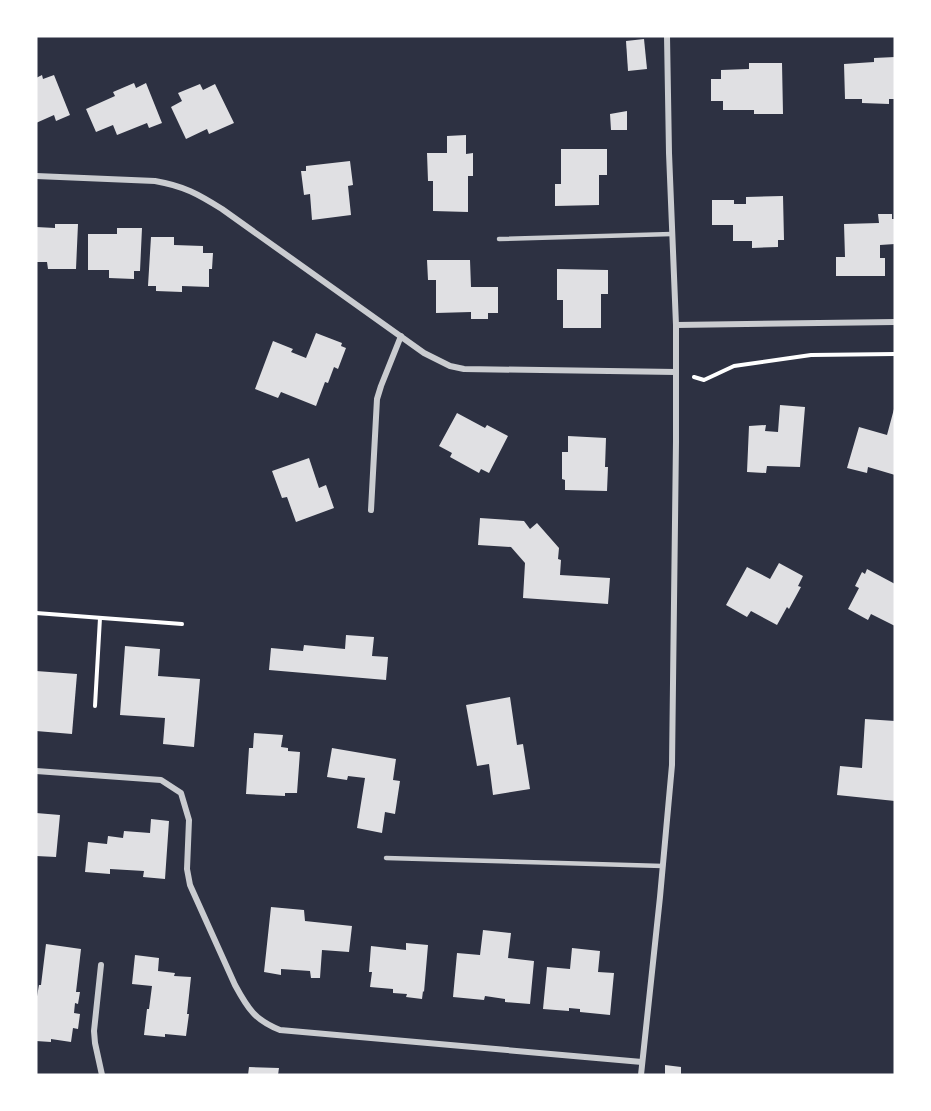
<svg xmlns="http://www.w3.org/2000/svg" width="931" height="1111" viewBox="0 0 931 1111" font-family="Helvetica,sans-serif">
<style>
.building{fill:#e0e0e3}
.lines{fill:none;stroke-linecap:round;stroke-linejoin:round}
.path{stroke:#fff;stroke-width:4}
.service{stroke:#caccd0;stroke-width:4.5}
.minor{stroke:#caccd0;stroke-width:6}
</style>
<rect width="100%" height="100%" fill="#2d3142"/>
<!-- building -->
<g class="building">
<path d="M644,39L647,69L628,71L626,41Z"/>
<path d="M895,57V99H889V104L862,103V99H845L844,64L874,62V58Z"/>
<path d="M749,63H782L783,114H754V110H723V101H711V79H721V70L749,69Z"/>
<path d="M42,75L43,79L54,75L70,115L56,121L54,115L36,123V78Z"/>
<path d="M134,83L136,88L146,83L162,123L149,128L147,123L117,135L113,125L96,132L86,109L115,96L113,92Z"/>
<path d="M200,84L203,90L215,84L234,123L209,134L207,129L186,139L171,107L182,101L178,93Z"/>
<path d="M627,111V130H611L610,114Z"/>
<path d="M466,135V154L473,153V176H468V212L433,211V181H428L427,153H447V136Z"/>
<path d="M561,149H607V175H599V205L555,206V184H561Z"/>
<path d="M350,161L353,185L348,186L351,215L312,220L310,194L304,195L301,171H306V166Z"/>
<path d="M783,196L784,240H778V247L752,248V241H733V225H712V200H734V204H746V197Z"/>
<path d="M878,214H892V219H895V244L880,245V258H885V276H836V257H845L844,224L879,223Z"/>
<path d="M55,224H78L76,269H48L47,262H36V227L55,228Z"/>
<path d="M117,228H142L140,271H134V279L109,278V270H88V234H117Z"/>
<path d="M151,237H174V245L203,246V253H213L212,269H209V287L182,286V292L156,291V286H148Z"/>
<path d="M427,260H470L471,287H498V313H488V319H471V312L436,313V280H428Z"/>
<path d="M557,269L608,270V294H601V328H563V300H557Z"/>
<path d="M316,333L342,343L341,346L346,348L338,369L334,367L328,383L325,382L316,406L281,392L278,398L255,389L273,341L293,349L291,352L306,358Z"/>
<path d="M780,405L805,407L800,467L767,466L766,473L747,472L749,426L766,425L765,431L778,432Z"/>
<path d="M894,409L895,475L868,467L867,473L847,468L859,427L887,435Z"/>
<path d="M457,413L485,428L487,425L508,436L489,473L481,469L479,473L450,457L452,453L439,446Z"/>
<path d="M568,436L606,438L605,467H608L607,491L565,490V480L562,479V452H568Z"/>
<path d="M309,458L319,488L326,485L334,508L296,522L287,497L282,498L272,471Z"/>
<path d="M480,518L524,521L530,529L537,523L559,548L558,559L561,560L560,575L610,578L608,604L523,598L525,563L511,547L478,545Z"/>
<path d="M779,563L803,576L798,586L801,587L789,609L787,607L777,625L751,611L747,617L726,605L747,567L770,579Z"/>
<path d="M867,569L895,584V626L871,614L868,620L848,609L859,588L855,586L862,572L865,574Z"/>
<path d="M346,635L374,637L372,656L388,657L386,680L269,670L271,648L303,651L304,645L345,649Z"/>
<path d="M125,646L160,649L158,676L200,679L194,747L163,744L165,718L120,715Z"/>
<path d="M36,671L77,674L72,734L36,731Z"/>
<path d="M510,697L517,745L523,744L530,789L493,795L489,764L477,766L466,705Z"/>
<path d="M865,719L895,721V801L837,795L840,766L862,768Z"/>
<path d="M254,733L283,735L281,747L288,748V751L300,752L297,793H285V796L246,794L249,748H253Z"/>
<path d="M332,748L396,759L393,780L400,781L395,814L385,812L382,833L357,828L365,778L348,776L347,780L327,777Z"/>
<path d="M36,813L60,815L56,857L36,856Z"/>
<path d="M151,819L169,821L165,879L143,877L144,871L110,869V874L85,872L88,842L107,844L108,836L123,838L124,831L150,833Z"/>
<path d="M271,907L304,910L305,921L352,926L349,952L322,950L320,978H311L310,971L281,969V975L264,972Z"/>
<path d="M483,930L511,933L508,958L534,961L530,1004L505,1002V999L485,996L484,1000L453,997L457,953L480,955Z"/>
<path d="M406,943L428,945L424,992L423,991L422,999L406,997L407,994L393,993V989L370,987L372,972H369L371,946L406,950Z"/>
<path d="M46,944L81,949L76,992H80L78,1004L75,1003L74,1013L80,1014L78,1029L73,1028L71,1042L51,1039V1042L36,1041V1002L39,985H41Z"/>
<path d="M572,948L600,951L598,972L614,973L610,1015L580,1012V1009L569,1008V1011L543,1009L547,967L570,969Z"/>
<path d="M135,955L159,958L158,971L175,973L174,976L191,977L187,1014H189L186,1036L165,1034V1037L144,1035L147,1009H149L152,986L132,984Z"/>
<path d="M665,1065L681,1067V1075H665Z"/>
<path d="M249,1067L279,1068L278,1075H248Z"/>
</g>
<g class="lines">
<!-- path -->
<g class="path">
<path d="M694,377L704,380L734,366L811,355L895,354"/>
<path d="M36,613L182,624"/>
<path d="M95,706L100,618"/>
</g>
<!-- service -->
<g class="service">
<path d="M499,239L672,234"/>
<path d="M386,858L663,866"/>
</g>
<!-- minor -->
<g class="minor">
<path d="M36,176L155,181C184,186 198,194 222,209L424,353L450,366L464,369L676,372"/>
<path d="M676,325L895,322"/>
<path d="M371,510L377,399L381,386L401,336"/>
<path d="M36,771L161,780L181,793L189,820L187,869L190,885L235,985C248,1009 255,1020 280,1030L642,1062"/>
<path d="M101,965L94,1031L95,1043L102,1075"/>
<path d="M641,1075L660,897L672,765L676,441V325L669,153L667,36"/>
</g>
</g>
<!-- border -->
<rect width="931" height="1111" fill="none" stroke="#ffffff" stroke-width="75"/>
</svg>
